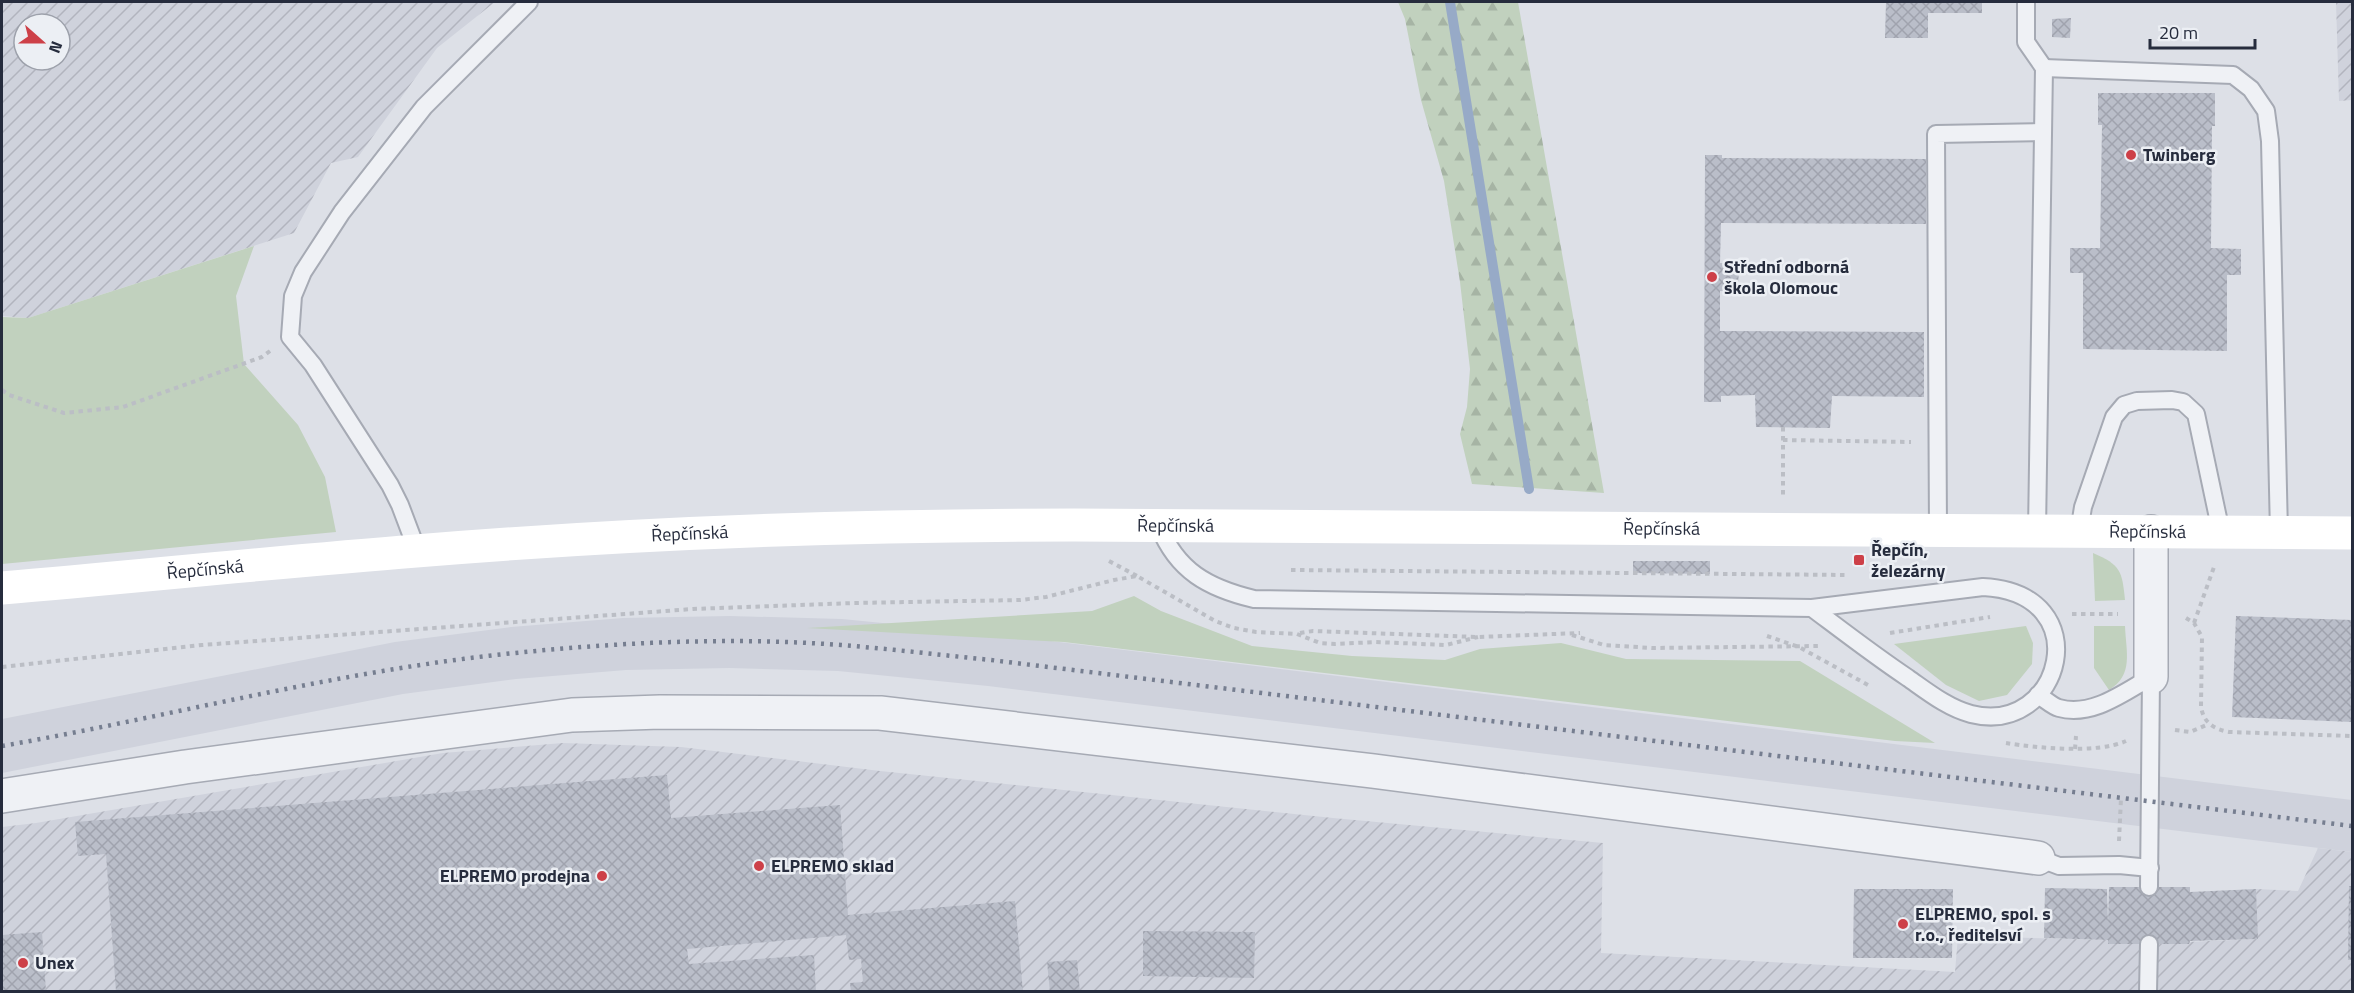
<svg xmlns="http://www.w3.org/2000/svg" width="2354" height="993" viewBox="0 0 2354 993" font-family="'Titillium Web',sans-serif">
<style>
.built{fill:#cfd2dc}
.industrial{fill:url(#industrial-furrows);fill-rule:evenodd}
.green{fill:#c1d1be}
.forest{fill:url(#forest-firs)}
.lines{fill:none;stroke-linecap:round;stroke-linejoin:round}
.stream{stroke:#97aac7;stroke-width:10}
.building{fill:url(#building-cross-hatch)}
.lane-casing{stroke:#a6aab4;stroke-width:20}
.street-casing{stroke:#a6aab4;stroke-width:36}
.path{stroke:#bbbec5;stroke-width:4;stroke-dasharray:4.5 4.5;stroke-linecap:butt}
.lane{stroke:#eff1f5;stroke-width:16}
.street{stroke:#eff1f5;stroke-width:33}
.secondary{stroke:#fff;stroke-width:33}
.rail{stroke:#767e90;stroke-width:4.5;stroke-dasharray:3 6;stroke-linecap:butt}
.poi-dot{fill:#cd4048;stroke:#eceff4;stroke-width:2}
.labels{text-anchor:middle;stroke-width:5;stroke-linejoin:round;paint-order:stroke}
.poi-label{font-size:18px;font-weight:bold;fill:#262c3d;stroke:#eceff4;text-anchor:start}
.street-label{font-size:18px;fill:#262c3d;stroke:#eceff4}
</style>
<defs>
<pattern id="industrial-furrows" width="10" height="10" patternUnits="userSpaceOnUse" patternTransform="scale(1.5)"><rect width="10" height="10" fill="#cfd2dc"/><path d="M-1 1l2-2M0 10L10 0M9 11l2-2" fill="none" stroke="#b2b4be"/></pattern>
<pattern id="forest-firs" width="22" height="20" patternUnits="userSpaceOnUse" patternTransform="scale(1.5)"><rect width="22" height="20" fill="#c1d1be"/><path d="M5 1l3.5 6h-7zM16 11l3.5 6h-7z" fill="#a6b4a4"/></pattern>
<pattern id="building-cross-hatch" width="8" height="8" patternUnits="userSpaceOnUse" patternTransform="scale(1.5)"><rect width="8" height="8" fill="#babec9"/><path d="M0 0l8 8M0 8l8-8" fill="none" stroke="#a0a3ae"/></pattern>
</defs>
<rect width="100%" height="100%" fill="#dde0e7"/>
<!-- built -->
<path class="built" d="M730,616L842,619L994,634L2352,800V852L988,686L838,671L729,668L626,670L516,679L403,694L2,773V719L395,642L511,627L623,618Z"/>
<!-- industrial -->
<g class="industrial">
<path d="M2,2H495L437,48L358,157L331,163L294,233L28,318L2,316ZM24,24H60V60H24Z"/>
<path d="M2336,2H2352V100L2339,101Z"/>
<path d="M563,743L681,747L880,771L1333,818L1603,843L1601,953L1955,972L1958,936L2186,942L2257,939L2256,889L2298,891L2318,848L2352,852V991L2,992V827L36,823L443,753Z"/>
</g>
<!-- green -->
<g class="green">
<path d="M254,246L236,296L244,364L298,425L325,477L336,532L2,564V317L28,318Z"/>
<path d="M2093,553C2121,565 2122,571 2125,600L2095,601Z"/>
<path d="M1134,596L1161,611L1252,646L1352,656L1445,660L1480,649L1561,643L1626,659L1800,661L1935,743L1895,741L1064,642L807,628L1092,611Z"/>
<path d="M2026,626L2033,643L2032,664L2007,695L1979,701L1946,685L1894,644Z"/>
<path d="M2094,626H2125C2126,652 2134,675 2109,690L2094,668Z"/>
</g>
<!-- forest -->
<path class="forest" d="M1398,2H1518L1604,493L1472,484L1460,434L1467,407L1470,369L1460,282L1444,181L1421,100L1405,19Z"/>
<g class="lines">
<!-- stream -->
<path class="stream" d="M1450,2L1529,489"/>
</g>
<!-- building -->
<g class="building">
<path d="M1886,2H1982V13H1928V38H1885Z"/>
<path d="M2071,18L2070,38L2052,37V19Z"/>
<path d="M2098,93H2215V126H2212L2211,248L2241,249V275H2227V351L2083,349V273H2070V248H2100L2102,125H2098Z"/>
<path d="M1705,155H1722V158L1926,159V224L1721,223L1720,263L1739,264L1738,292L1720,291V331L1924,332V397L1832,396L1830,428L1756,427L1755,395L1721,396V402H1704Z"/>
<path d="M1633,561H1710V574L1633,573Z"/>
<path d="M2236,616L2352,620V722L2232,717Z"/>
<path d="M667,775L671,818L840,805L848,915L1015,901L1023,992H851L850,983L863,982L861,959L849,960L846,935L687,949L689,964L814,955L816,992H116L106,854L78,856L75,822Z"/>
<path d="M2349,886H2352V960H2348Z"/>
<path d="M2109,887H2190V892L2256,889L2258,939L2190,941L2189,944H2108V940L2044,938L2045,888L2107,889L2108,923Z"/>
<path d="M1854,889H1953L1952,958H1853Z"/>
<path d="M1143,931L1255,932L1254,978L1143,976Z"/>
<path d="M42,932L46,992H2V935Z"/>
<path d="M1077,960L1080,992H1050L1047,962Z"/>
</g>
<g class="lines">
<defs>
<g id="lane">
<path d="M2026,2V42L2044,68L2037,531"/>
<path d="M2044,68L2233,75L2251,89L2266,111L2270,141L2279,533"/>
<path d="M1159,526C1177,571 1208,588 1254,599L1812,608L1983,587C2100,593 2062,737 1971,714C1948,708 1928,692 1908,678C1875,656 1844,632 1812,608"/>
<path d="M1938,531L1936,134L2043,132"/>
<path d="M2079,532L2083,507L2114,417L2124,405L2137,401L2172,400L2183,402L2196,414L2221,532"/>
<path d="M417,550L400,505L390,485L313,365L290,337L293,296L303,272L342,212L424,107L529,2"/>
<path d="M2038,695C2045,699 2052,706 2059,708C2092,717 2123,693 2151,677L2149,887"/>
<path d="M2038,858L2059,866L2119,865L2150,868"/>
<path d="M2148,992L2149,944"/>
</g>
<g id="street">
<path d="M2151,532V677"/>
<path d="M2,796L185,767L572,715L660,712L880,713L1373,771L2038,858"/>
</g>
</defs>
<!-- lane casing -->
<use href="#lane" class="lane-casing"/>
<!-- street casing -->
<use href="#street" class="street-casing"/>
<!-- path -->
<g class="path">
<path d="M2,390L9,395L64,413L123,407L262,357L270,351"/>
<path d="M1783,427V495"/>
<path d="M1783,440L1911,442"/>
<path d="M1109,561L1137,576"/>
<path d="M1291,570L1847,575"/>
<path d="M2072,614H2118"/>
<path d="M2186,618L2194,623L2202,637L2201,706C2203,722 2213,729 2229,732L2352,736"/>
<path d="M2194,623L2214,567"/>
<path d="M1300,633L1313,631L1478,637L1580,633"/>
<path d="M1890,633L1990,617"/>
<path d="M1572,635L1604,645L1652,648L1818,646"/>
<path d="M1767,636L1799,647L1868,685"/>
<path d="M2,667L202,645L693,609L854,603L1020,600L1046,597L1114,580L1137,576L1215,621L1234,628L1256,632L1297,634L1320,643L1335,644L1376,642L1446,645L1478,637"/>
<path d="M2175,730L2190,732L2209,724"/>
<path d="M2006,743C2037,748 2097,754 2126,741"/>
<path d="M2075,749L2076,736"/>
<path d="M2119,841L2121,798"/>
</g>
<!-- lane -->
<use href="#lane" class="lane"/>
<!-- street -->
<use href="#street" class="street"/>
<!-- secondary -->
<path class="secondary" id="s1" d="M2,588C140,576 278,562 416,551C634,533 855,525 1074,525L2352,533"/>
<!-- rail -->
<path class="rail" d="M2,746C173,716 342,670 515,653C623,642 733,637 841,645C891,649 941,655 991,660L2352,826"/>
</g>
<!-- markers -->
<g class="poi-dot">
<circle cx="2131" cy="155" r="6"/>
<circle cx="1712" cy="277" r="6"/>
<rect x="1853" y="554" width="12" height="12" rx="3"/>
<circle cx="759" cy="866" r="6"/>
<circle cx="602" cy="876" r="6"/>
<circle cx="1903" cy="924" r="6"/>
<circle cx="23" cy="963" r="6"/>
</g>
<g class="labels">
<!-- poi labels -->
<g class="poi-label">
<text x="2143" y="161">Twinberg</text>
<text x="1724" y="273">Střední odborná<tspan x="1724" dy="21">škola Olomouc</tspan></text>
<text x="1871" y="556">Řepčín,<tspan x="1871" dy="21">železárny</tspan></text>
<text x="771" y="872">ELPREMO sklad</text>
<text x="590" y="882" text-anchor="end">ELPREMO prodejna</text>
<text x="1915" y="920">ELPREMO, spol. s<tspan x="1915" dy="21">r.o., ředitelsví</tspan></text>
<text x="35" y="969">Unex</text>
</g>
<!-- street labels -->
<g class="street-label">
<text dy="6" stroke="none"><textPath href="#s1" startOffset="1176">Řepčínská</textPath></text>
<text dy="6" stroke="none"><textPath href="#s1" startOffset="1662">Řepčínská</textPath></text>
<text dy="6" stroke="none"><textPath href="#s1" startOffset="2148">Řepčínská</textPath></text>
<text dy="6" stroke="none"><textPath href="#s1" startOffset="690">Řepčínská</textPath></text>
<text dy="6" stroke="none"><textPath href="#s1" startOffset="204">Řepčínská</textPath></text>
</g>
</g>
<!-- border -->
<rect width="2354" height="993" fill="none" stroke="#262c3d" stroke-width="6"/>
<!-- north arrow -->
<g transform="translate(42 42) rotate(111)"><circle r="28" fill="#eceff4" stroke="#9da1ab" stroke-width="1.5"/>
<path d="M0-4.5L10 22L0 15L-10 22Z" fill="#cd4048"/>
<text y="-9" font-size="16" font-weight="bold" text-anchor="middle" fill="#262c3d">N</text>
</g>
<!-- scale -->
<path d="M2150 39v9h105v-9" fill="none" stroke="#262c3d" stroke-width="3"/>
<text x="2159" y="39" font-size="18" fill="#262c3d" stroke="#eceff4" stroke-width="4.5" paint-order="stroke">20 m</text>
</svg>
